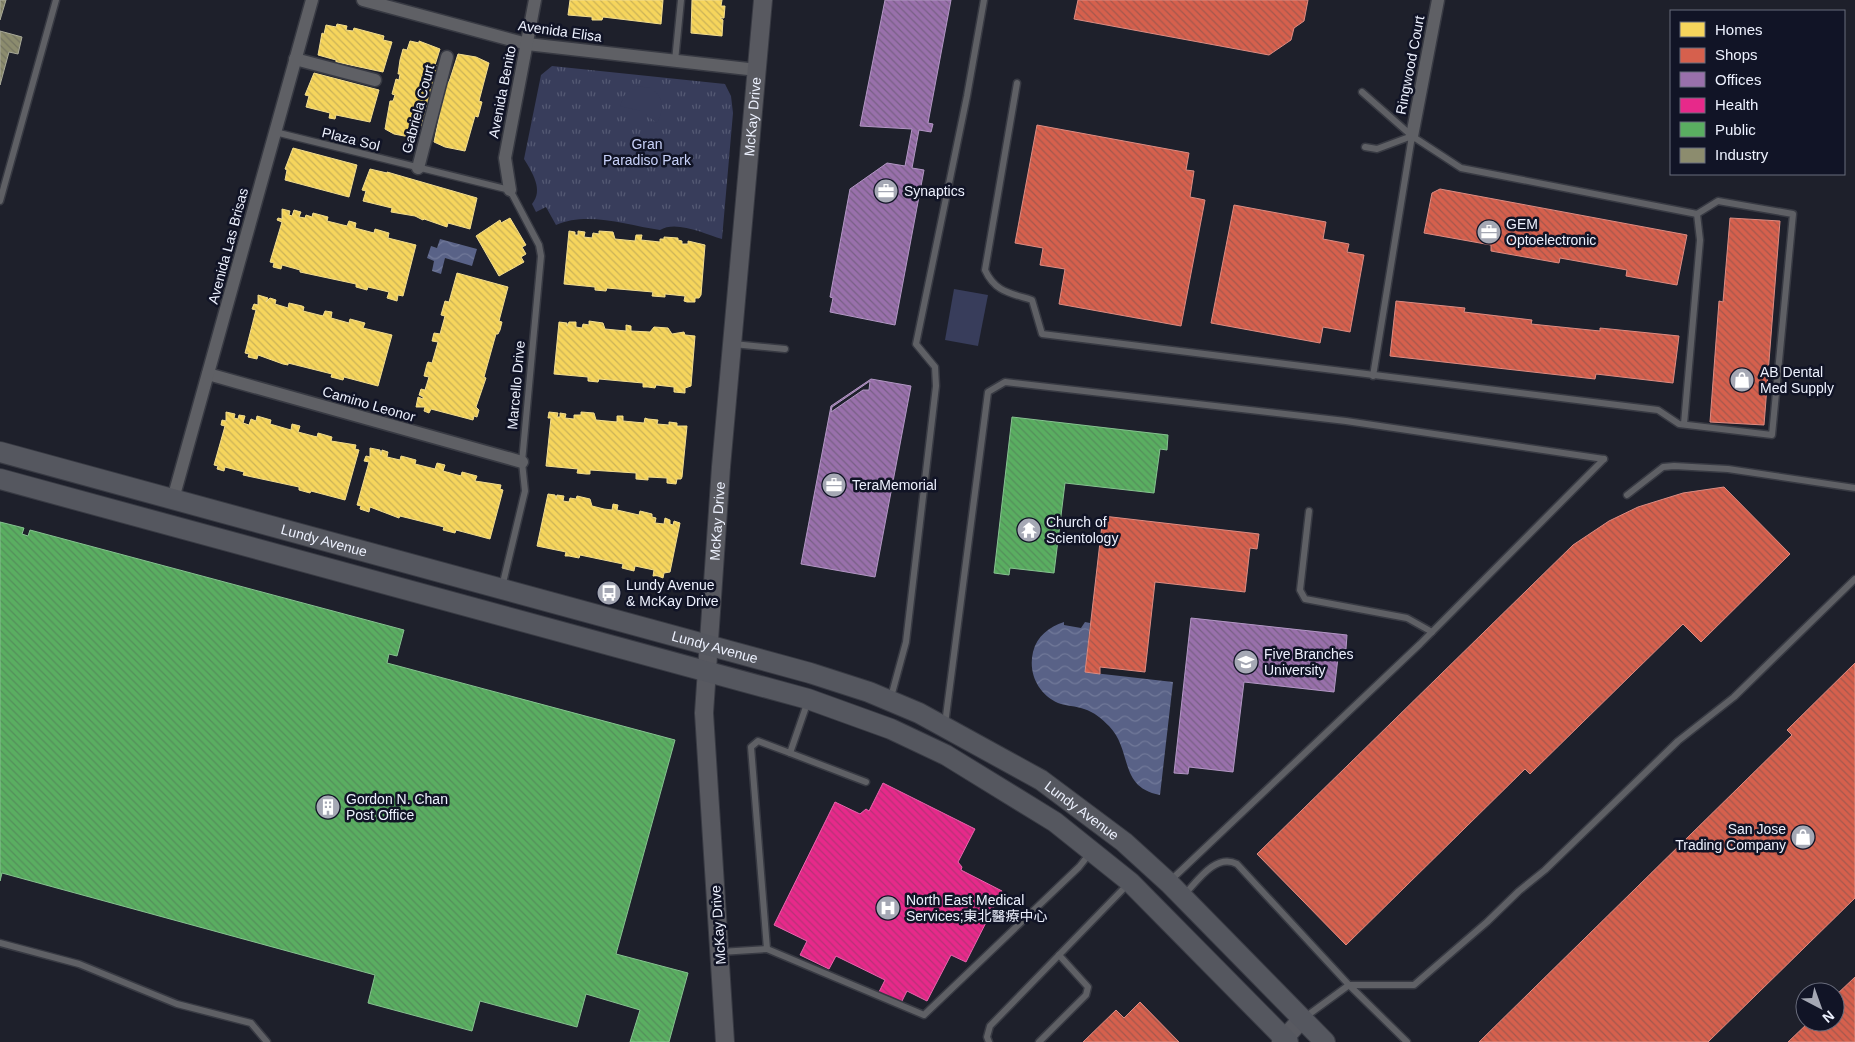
<svg xmlns="http://www.w3.org/2000/svg" width="1855" height="1042" viewBox="0 0 1855 1042" font-family="Arial,'Noto Sans SC',sans-serif">
<style>
.park{fill:url(#park-tufts)}
.garden{fill:#383d5b}
.water{fill:url(#water-waves)}
.homes{fill:url(#homes-back-hatch);stroke:#f3dd8d}
.shops{fill:url(#shops-back-hatch);stroke:#dd8c82}
.offices{fill:url(#offices-back-hatch);stroke:#b297c4;fill-rule:evenodd}
.health{fill:url(#health-back-hatch);stroke:#e965ad}
.public{fill:url(#public-back-hatch);stroke:#86c290}
.industry{fill:url(#industry-back-hatch);stroke:#a9aa99}
.lines{fill:none;stroke-linecap:round;stroke-linejoin:round}
.lane-casing{stroke:#383a43;stroke-width:9}
.street-casing{stroke:#383a43;stroke-width:15}
.secondary-casing{stroke:#383a43;stroke-width:20}
.primary-casing{stroke:#383a43;stroke-width:22}
.lane{stroke:#5f6065;stroke-width:6}
.street{stroke:#5f6065;stroke-width:12}
.secondary{stroke:#585960;stroke-width:18}
.primary{stroke:#55575f;stroke-width:20}
.labels{text-anchor:middle;stroke-width:5;stroke-linejoin:round;paint-order:stroke}
.street-label{font-size:14px;fill:#edf1fe;stroke:#111426}
.park-label{font-size:14px;fill:#c9d2fa;stroke:#111426}
.poi-label{font-size:14px;fill:#edf1fe;stroke:#111426;text-anchor:start}
</style>
<defs>
<pattern id="park-tufts" width="24" height="20" patternUnits="userSpaceOnUse" patternTransform="scale(1.25)"><rect width="24" height="20" fill="#383d5b"/><path d="M3 7l-1-3M5 7V3M7 7l1-3M15 17l-1-3M17 17v-4M19 17l1-3" fill="none" stroke="#555a74"/></pattern>
<pattern id="water-waves" width="16" height="10" patternUnits="userSpaceOnUse" patternTransform="scale(1.25)"><rect width="16" height="10" fill="#596287"/><path d="M0 5q4-4 8 0t8 0" fill="none" stroke="#717999"/></pattern>
<pattern id="homes-back-hatch" width="6" height="6" patternUnits="userSpaceOnUse" patternTransform="scale(1.25)"><rect width="6" height="6" fill="#f6d55c"/><path d="M-1 5l2 2M0 0l6 6M5-1l2 2" fill="none" stroke="#cab258"/></pattern>
<pattern id="shops-back-hatch" width="6" height="6" patternUnits="userSpaceOnUse" patternTransform="scale(1.25)"><rect width="6" height="6" fill="#d6604d"/><path d="M-1 5l2 2M0 0l6 6M5-1l2 2" fill="none" stroke="#a4584d"/></pattern>
<pattern id="offices-back-hatch" width="6" height="6" patternUnits="userSpaceOnUse" patternTransform="scale(1.25)"><rect width="6" height="6" fill="#9970ab"/><path d="M-1 5l2 2M0 0l6 6M5-1l2 2" fill="none" stroke="#786085"/></pattern>
<pattern id="health-back-hatch" width="6" height="6" patternUnits="userSpaceOnUse" patternTransform="scale(1.25)"><rect width="6" height="6" fill="#e7298a"/><path d="M-1 5l2 2M0 0l6 6M5-1l2 2" fill="none" stroke="#b73277"/></pattern>
<pattern id="public-back-hatch" width="6" height="6" patternUnits="userSpaceOnUse" patternTransform="scale(1.25)"><rect width="6" height="6" fill="#5aae61"/><path d="M-1 5l2 2M0 0l6 6M5-1l2 2" fill="none" stroke="#548f5b"/></pattern>
<pattern id="industry-back-hatch" width="6" height="6" patternUnits="userSpaceOnUse" patternTransform="scale(1.25)"><rect width="6" height="6" fill="#8c8c6e"/><path d="M-1 5l2 2M0 0l6 6M5-1l2 2" fill="none" stroke="#747462"/></pattern>
</defs>
<rect width="100%" height="100%" fill="#1e202b"/>
<!-- park -->
<path class="park" d="M552,66L725,84L731,96L733,113L722,239C705,234 676,220 660,230C627,225 587,211 556,225L546,207L536,212L532,204C544,190 532,172 524,159L541,75Z"/>
<!-- garden -->
<g class="garden">
<path d="M636,86L651,88C665,98 664,109 657,123L641,111L620,106L624,96Z"/>
<path d="M954,289L988,295L978,346L945,340Z"/>
</g>
<!-- water -->
<g class="water">
<path d="M440,239L477,249L472,266L445,258L441,274L432,271L434,261L427,258L431,246L437,248Z"/>
<path d="M1064,622V625L1081,628L1085,622L1090,623L1085,672L1173,682L1160,795C1118,787 1133,751 1109,726C1102,719 1094,712 1084,709C1076,706 1066,706 1058,703C1038,694 1028,673 1033,652C1037,636 1049,627 1064,622Z"/>
</g>
<!-- homes -->
<g class="homes">
<path d="M570,0H663L661,24L603,17L602,20H592V17L568,15Z"/>
<path d="M692,0H722L721,6H725L724,18H720L723,20L722,36L691,33Z"/>
<path d="M337,24L347,26L346,30L353,31L354,28L384,36L383,40L392,42L383,72L336,62V60L318,55L322,33L324,34L326,25L336,27Z"/>
<path d="M410,41L419,43V41L440,49L435,65L438,66L421,127L418,126L415,138L394,134L385,129L390,101H393L395,95L392,94L396,79L399,80L400,74H398L400,60L403,49L407,50Z"/>
<path d="M458,54L476,57L489,63L479,101L482,102L478,117L475,116L465,151L445,147L434,142L440,113H437L440,102L443,103L446,81L449,82Z"/>
<path d="M314,73L379,90L370,122L336,115L335,119L329,118L330,113L306,107L309,96L305,95Z"/>
<path d="M293,148L357,165L349,197L285,180L287,170L285,169Z"/>
<path d="M370,169L387,173V172L477,198L470,229L448,223L447,227L424,219L423,220L415,216L391,212L392,208L363,201L366,191L362,190Z"/>
<path d="M282,209L290,211L289,215L292,216L294,210L301,212L299,217L305,218L306,215L312,217L313,213L328,217L327,221L347,226L349,221L356,223L355,228L374,233L375,229L389,233L388,238L416,245L403,296L398,295L397,301L387,298L389,292L368,287L367,290L356,287V284L300,272V270L282,265L281,269L273,267L274,263L270,262L282,222L277,220L278,218L282,219Z"/>
<path d="M510,218L526,245L522,247L526,254L521,257L524,262L499,276L476,236L500,220L501,223Z"/>
<path d="M569,231L575,232V235H578V231L585,232L584,237L592,238L593,233L599,234V231L613,232L615,239L635,241L636,235H642L641,240L660,242V239H664V237L678,238V240L682,241V244H688V241L705,245L701,295L699,298H695V302H687L684,301L685,296L665,294V297L652,296L653,292L607,288L606,291L595,290V287L564,284Z"/>
<path d="M457,273L508,287L499,321L502,322L500,330L498,334H496L484,377L486,378L476,407L479,410L477,417L474,416L473,420L431,409L429,413L424,411L425,407H416L418,397L423,399V397L419,395L421,389L425,390L429,377L424,376L427,364L428,362L432,363L438,342L432,341L434,333L440,334L445,316L441,315L445,301L449,302Z"/>
<path d="M258,295L268,298L266,302L270,298L276,300L275,304L288,308L289,303L302,306L304,307L303,311L323,316L325,311L332,312L331,318L349,323L350,319L365,323L363,328L392,335L378,386L344,377L343,380L331,377L332,374L288,363V365L283,364L258,355L257,359L248,357L249,354L245,353L256,310L252,309L254,304L258,305Z"/>
<path d="M589,321L603,323L605,329L626,331V325L631,326V331L650,332L654,327L668,328L672,334L684,332L685,335L695,336L691,386L685,388V393L674,392V387L656,385L655,388L648,387H643V383L599,379L598,382L588,381V377L554,374L559,322L567,323V326L569,322H576V327L582,328L583,324L589,325Z"/>
<path d="M226,412L235,414L234,418L238,419L239,415L245,416L243,423L249,425L251,419L256,421L257,416L271,420L270,424L291,430L292,424L300,426L298,432L317,437L318,433L332,437L331,441L356,445L355,449L359,450L345,500L311,491L310,493L299,490V487L243,475L244,472L225,467L224,471L217,469L218,466L214,465L225,426L221,425L222,420L226,421Z"/>
<path d="M549,412L558,413L557,417H560V413L566,414L565,418L574,419V415H581V412L594,413L596,420L617,422V416H623V421L644,423L645,418L648,419L658,420L657,424L669,425V422L677,423V426H687L682,477L681,479H677L676,484L667,483V478L648,477V480L636,479V473L590,470V474H586L577,473L578,469L546,466L551,418H548Z"/>
<path d="M370,448L380,450L381,455L382,450L388,452L387,457L400,460L401,456L416,460L415,464L435,469L437,463L445,465L443,471L461,476L462,472L477,476L475,481L501,485L500,489L503,490L490,539L456,530L455,533L443,530L444,527L400,516L399,518L370,507L369,512L360,509L361,506L357,505L369,462L364,461L366,456L370,457Z"/>
<path d="M548,494L555,495L556,499L557,495L564,496L563,501L569,502L570,498L576,499L577,496L590,499L592,506L604,509L612,510L613,504L618,505L617,510L639,515L640,511L652,514V517L656,518L655,523L664,524L665,518L670,520V524L673,525L674,521L680,523L670,572L664,573L663,578L658,576H653L654,570L635,566L634,571L622,568L623,564L580,555L579,558L569,556H565L566,552L537,546Z"/>
</g>
<!-- shops -->
<g class="shops">
<path d="M1078,0H1308L1304,21L1294,28L1291,40L1269,55L1074,19Z"/>
<path d="M1037,125L1189,153L1186,170L1194,171L1190,197L1205,200L1181,326L1059,304L1065,269L1040,265L1043,248L1015,243Z"/>
<path d="M1440,189L1687,235L1677,285L1626,276L1627,270L1560,258L1559,263L1491,251V245L1424,233L1432,193Z"/>
<path d="M1234,205L1326,222L1323,239L1349,244L1347,252L1364,255L1350,332L1323,327L1320,343L1211,323Z"/>
<path d="M1730,218L1780,221L1764,425L1710,422L1719,301L1723,302Z"/>
<path d="M1396,301L1465,308L1464,312L1532,320L1531,324L1600,331V328L1679,336L1673,383L1596,374L1595,379L1390,356Z"/>
<path d="M1724,487L1790,554L1701,642L1683,624L1530,774L1525,769L1346,945L1257,854L1573,545L1609,521L1638,507L1683,493Z"/>
<path d="M1103,516L1259,534L1257,549L1250,548L1245,592L1155,582L1145,672L1100,667V674L1085,672Z"/>
<path d="M1855,663V898L1708,1042H1479L1792,735L1787,730Z"/>
<path d="M1855,977V1042H1788L1809,1022H1835V996Z"/>
<path d="M1140,1002L1179,1042H1083L1116,1010L1124,1018Z"/>
</g>
<!-- offices -->
<g class="offices">
<path d="M885,0H951L928,123L933,124L931,132L919,130L912,168L924,170L895,325L830,312L833,298L830,297L850,189L887,163L905,166L912,129L860,126Z"/>
<path d="M871,379L911,386L875,577L801,564L831,406ZM870,381L869,390H863L831,412L832,407Z"/>
<path d="M1191,618L1347,635L1346,649H1339L1334,692L1244,682L1233,772L1189,767L1188,774L1174,773Z"/>
</g>
<!-- health -->
<path class="health" d="M883,783L975,829L958,862L962,867L961,870L1002,891L966,962L951,955L927,1001L907,991L900,1005L878,994L885,980L836,956L829,969L800,955L807,941L774,925L835,802L860,814L866,809L869,811Z"/>
<!-- public -->
<g class="public">
<path d="M1012,417L1168,435L1167,450L1160,449L1154,493L1065,483L1054,573L1010,568L1009,575L994,573Z"/>
<path d="M0,522L24,528L22,534L28,536L30,530L404,630L397,656L389,654L387,663L675,740L616,954L688,973L669,1042H630L640,1010L586,994L577,1027L480,1001L472,1031L368,1003L375,975L2,873L0,881Z"/>
</g>
<!-- industry -->
<g class="industry">
<path d="M0,0H6L0,20Z"/>
<path d="M0,31L22,37L18,54L9,52L0,85Z"/>
</g>
<g class="lines">
<defs>
<g id="lane">
<path d="M675,61L681,0"/>
<path d="M1017,83L985,270C995,292 1010,293 1032,300L1042,334L1658,410L1679,424L1772,435L1793,214L1718,201L1697,214L1461,168L1412,136L1362,92"/>
<path d="M275,132L510,190L539,245L541,256L522,462L525,491L502,587"/>
<path d="M1365,147L1377,149L1412,136"/>
<path d="M0,201L56,0"/>
<path d="M733,344L785,349"/>
<path d="M1373,376L1412,136"/>
<path d="M1684,424L1700,240L1697,214"/>
<path d="M1627,495L1663,467L1674,466L1728,469L1855,488"/>
<path d="M1309,511L1300,590L1305,599L1407,618L1432,632"/>
<path d="M891,697L906,642L936,386L935,367L916,344L967,96L984,0"/>
<path d="M945,724L988,392L1005,382L1346,421L1604,459"/>
<path d="M790,753L866,782"/>
<path d="M1171,880L1420,644L1604,459"/>
<path d="M1185,894C1198,880 1216,853 1237,864L1349,985L1407,1042"/>
<path d="M0,943L79,964L177,1004L251,1023L267,1042"/>
<path d="M767,949L924,1015L1079,867L1091,852"/>
<path d="M720,952L767,949L751,747L758,741L790,753L808,701"/>
<path d="M1304,1018L1349,985H1414L1487,922L1519,891L1545,870L1678,741L1734,697L1855,579"/>
<path d="M989,1042L987,1037L990,1026L1129,883"/>
<path d="M1039,1042L1086,995L1088,987L1059,955"/>
</g>
<g id="street">
<path d="M363,0L527,44L757,70"/>
<path d="M295,59L375,80"/>
<path d="M1412,136L1438,0"/>
<path d="M418,168L447,57"/>
<path d="M510,190L505,158L535,0"/>
<path d="M208,374L522,462"/>
<path d="M173,499L312,0"/>
</g>
<g id="secondary">
<path id="s1" d="M725,1042L704,713L721,467L763,0"/>
<path d="M1281,1042L1302,1019"/>
</g>
<g id="primary">
<path id="s2" d="M0,452L810,673L869,692L919,713L1041,780L1124,842L1169,883L1325,1042"/>
<path d="M0,479L808,699L891,729L946,755L1055,822L1130,882L1288,1042"/>
</g>
</defs>
<!-- lane casing -->
<use href="#lane" class="lane-casing"/>
<!-- street casing -->
<use href="#street" class="street-casing"/>
<!-- secondary casing -->
<use href="#secondary" class="secondary-casing"/>
<!-- primary casing -->
<use href="#primary" class="primary-casing"/>
<!-- lane -->
<use href="#lane" class="lane"/>
<!-- street -->
<use href="#street" class="street"/>
<!-- secondary -->
<use href="#secondary" class="secondary"/>
<!-- primary -->
<use href="#primary" class="primary"/>
</g>
<!-- icons -->
<defs>
<symbol id="office-disc" viewBox="-11 -11 22 22"><circle r="9.5" fill="#a5a8b4" stroke="#111426"/><path d="M-6-3h4V-5.5h4V-3h4V5H-6ZM-1-4.5V-3h2v-1.5ZM-6 0V1H6V0Z" fill="#fff"/></symbol>
<symbol id="shop-disc" viewBox="-11 -11 22 22"><circle r="9.5" fill="#a5a8b4" stroke="#111426"/><path d="M-5-2.5h2.3a2.7 3.5 0 0 1 5.4 0H5L5.5 6h-11ZM-1.5-2.5h3a1.5 2.3 0 0 0-3 0Z" fill="#fff"/></symbol>
<symbol id="temple-disc" viewBox="-11 -11 22 22"><circle r="9.5" fill="#a5a8b4" stroke="#111426"/><path d="M0-6L5-2H3V0L6.5 2.5H4V6H1.5V3h-3V6H-4V2.5H-6.5L-3 0V-2H-5Z" fill="#fff"/></symbol>
<symbol id="bus-disc" viewBox="-11 -11 22 22"><circle r="9.5" fill="#a5a8b4" stroke="#111426"/><path d="M-5-6H5V4H4V6H2V4H-2V6H-4V4H-5ZM-3.5-4V0h7V-4ZM-3.5 1.2v1.5H-2V1.2ZM2 1.2v1.5H3.5V1.2Z" fill="#fff"/></symbol>
<symbol id="university-disc" viewBox="-11 -11 22 22"><circle r="9.5" fill="#a5a8b4" stroke="#111426"/><path d="M0-5L7-2L0 1L-7-2ZM-4 1L0 2.5L4 1V4Q0 6-4 4Z" fill="#fff"/></symbol>
<symbol id="building-disc" viewBox="-11 -11 22 22"><circle r="9.5" fill="#a5a8b4" stroke="#111426"/><path d="M-4-6H4V6H1V3H-1V6H-4ZM-2.5-4.3h1.7v1.8h-1.7ZM.8-4.3h1.7v1.8H.8ZM-2.5-1h1.7V.8h-1.7ZM.8-1h1.7V.8H.8Z" fill="#fff"/></symbol>
<symbol id="hospital-disc" viewBox="-11 -11 22 22"><circle r="9.5" fill="#a5a8b4" stroke="#111426"/><path d="M-5-5h3v3.5h4V-5h3V5h-3V1.5h-4V5h-3Z" fill="#fff"/></symbol>
</defs>
<g fill-rule="evenodd">
<use href="#office-disc" x="872" y="177" width="28" height="28"/>
<use href="#office-disc" x="1475" y="218" width="28" height="28"/>
<use href="#shop-disc" x="1728" y="366" width="28" height="28"/>
<use href="#office-disc" x="820" y="471" width="28" height="28"/>
<use href="#temple-disc" x="1015" y="516" width="28" height="28"/>
<use href="#bus-disc" x="595" y="579" width="28" height="28"/>
<use href="#university-disc" x="1232" y="648" width="28" height="28"/>
<use href="#building-disc" x="314" y="793" width="28" height="28"/>
<use href="#shop-disc" x="1789" y="823" width="28" height="28"/>
<use href="#hospital-disc" x="874" y="894" width="28" height="28"/>
</g>
<g class="labels">
<!-- street labels -->
<g class="street-label">
<text transform="translate(560 31) rotate(8)" y="5">Avenida Elisa</text>
<text transform="translate(1410 65) rotate(-79)" y="5">Ringwood Court</text>
<text transform="translate(502 92) rotate(-79)" y="5">Avenida Benito</text>
<text transform="translate(418 109) rotate(-75)" y="5">Gabriela Court</text>
<text dy="5" stroke="none"><textPath href="#s1" startOffset="928">McKay Drive</textPath></text>
<text transform="translate(351 139) rotate(14)" y="5">Plaza Sol</text>
<text transform="translate(228 246) rotate(-75)" y="5">Avenida Las Brisas</text>
<text transform="translate(516 385) rotate(-85)" y="5">Marcello Drive</text>
<text transform="translate(369 404) rotate(16)" y="5">Camino Leonor</text>
<text dy="5" stroke="none"><textPath href="#s1" startOffset="522">McKay Drive</textPath></text>
<text dy="5" stroke="none"><textPath href="#s2" startOffset="336">Lundy Avenue</textPath></text>
<text dy="5" stroke="none"><textPath href="#s2" startOffset="741">Lundy Avenue</textPath></text>
<text dy="5" stroke="none"><textPath href="#s2" startOffset="1146">Lundy Avenue</textPath></text>
<text transform="translate(718 925) rotate(-94)" y="5">McKay Drive</text>
</g>
<!-- park labels -->
<g class="park-label">
<text x="647" y="149">Gran<tspan x="647" dy="16">Paradiso Park</tspan></text>
</g>
<!-- poi labels -->
<g class="poi-label">
<text x="904" y="196">Synaptics</text>
<text x="1506" y="229">GEM<tspan x="1506" dy="16">Optoelectronic</tspan></text>
<text x="1760" y="377">AB Dental<tspan x="1760" dy="16">Med Supply</tspan></text>
<text x="852" y="490">TeraMemorial</text>
<text x="1046" y="527">Church of<tspan x="1046" dy="16">Scientology</tspan></text>
<text x="626" y="590">Lundy Avenue<tspan x="626" dy="16">&amp; McKay Drive</tspan></text>
<text x="1264" y="659">Five Branches<tspan x="1264" dy="16">University</tspan></text>
<text x="346" y="804">Gordon N. Chan<tspan x="346" dy="16">Post Office</tspan></text>
<text x="1786" y="834" text-anchor="end">San Jose<tspan x="1786" dy="16">Trading Company</tspan></text>
<text x="906" y="905">North East Medical<tspan x="906" dy="16">Services;東北醫療中心</tspan></text>
</g>
</g>
<!-- legend -->
<rect x="1670" y="10" width="175" height="165" fill="#111426" stroke="#696c7c"/>
<rect x="1680" y="22" width="25" height="15" fill="#f6d55c" stroke="#696c7c"/>
<text x="1715" y="35" font-size="15" fill="#edf1fe">Homes</text>
<rect x="1680" y="48" width="25" height="15" fill="#d6604d" stroke="#696c7c"/>
<text x="1715" y="60" font-size="15" fill="#edf1fe">Shops</text>
<rect x="1680" y="72" width="25" height="15" fill="#9970ab" stroke="#696c7c"/>
<text x="1715" y="85" font-size="15" fill="#edf1fe">Offices</text>
<rect x="1680" y="98" width="25" height="15" fill="#e7298a" stroke="#696c7c"/>
<text x="1715" y="110" font-size="15" fill="#edf1fe">Health</text>
<rect x="1680" y="122" width="25" height="15" fill="#5aae61" stroke="#696c7c"/>
<text x="1715" y="135" font-size="15" fill="#edf1fe">Public</text>
<rect x="1680" y="148" width="25" height="15" fill="#8c8c6e" stroke="#696c7c"/>
<text x="1715" y="160" font-size="15" fill="#edf1fe">Industry</text>
<!-- north arrow -->
<g transform="translate(1820 1007) rotate(139)"><circle r="24" fill="#111426" stroke="#696c7c"/>
<path d="M0-4L9 19L0 12L-9 19Z" fill="#a5a8b4"/>
<text y="-8" font-size="14" font-weight="bold" text-anchor="middle" fill="#edf1fe">N</text>
</g>
</svg>
